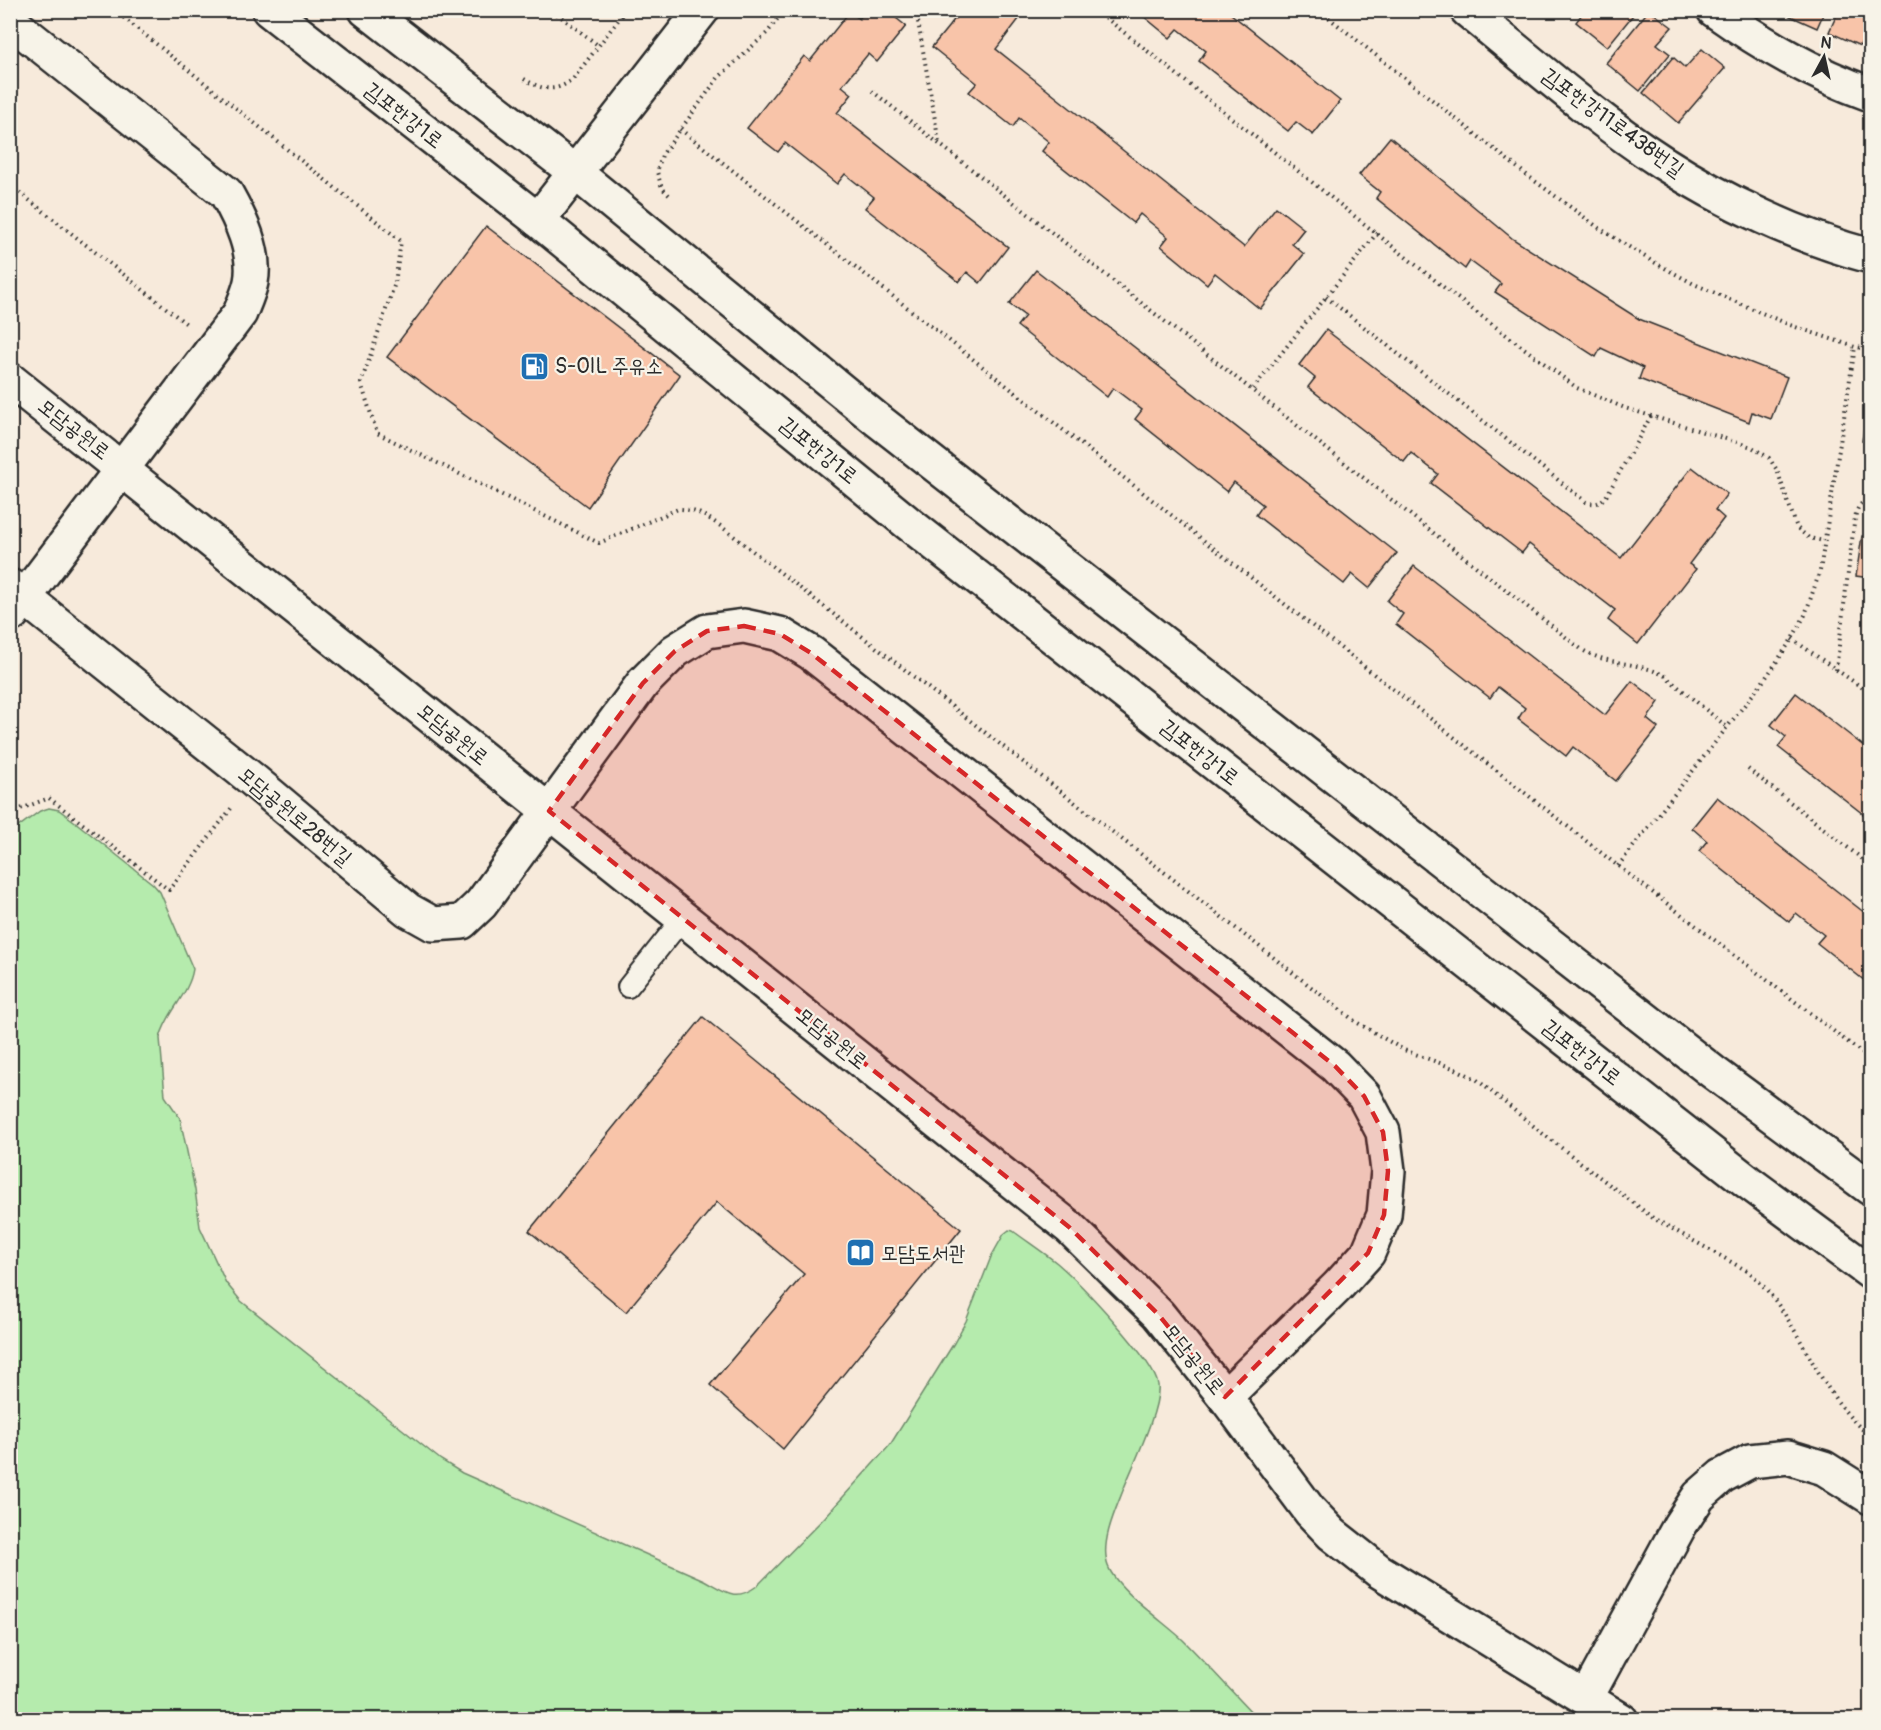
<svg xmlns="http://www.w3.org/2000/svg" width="1881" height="1730" viewBox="0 0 1881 1730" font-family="Pangolin,'Poor Story',sans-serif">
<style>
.green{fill:#b5ebad;stroke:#708b6c;stroke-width:1.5}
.building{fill:#f8c4a9;stroke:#2b2b2b;stroke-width:1.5}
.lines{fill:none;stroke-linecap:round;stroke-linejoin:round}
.service-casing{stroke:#2b2b2b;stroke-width:24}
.minor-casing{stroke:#2b2b2b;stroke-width:38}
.tertiary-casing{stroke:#2b2b2b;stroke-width:38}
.path{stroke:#2b2b2b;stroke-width:4;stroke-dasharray:1.5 4.5;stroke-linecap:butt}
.service{stroke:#f7f3e8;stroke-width:20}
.minor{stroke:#f7f3e8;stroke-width:33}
.tertiary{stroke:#f7f3e8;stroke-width:33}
.marked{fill:#d62828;fill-opacity:0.2;stroke:#d62828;stroke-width:4.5;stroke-dasharray:12 8;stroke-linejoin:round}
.labels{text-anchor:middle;stroke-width:4.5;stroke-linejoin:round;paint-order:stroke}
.street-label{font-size:21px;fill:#2b2b2b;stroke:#f7f3e8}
.poi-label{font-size:21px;fill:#2b2b2b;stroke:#f7f3e8;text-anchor:start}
</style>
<rect width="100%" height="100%" fill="#f7eadb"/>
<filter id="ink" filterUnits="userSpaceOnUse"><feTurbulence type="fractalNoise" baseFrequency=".0167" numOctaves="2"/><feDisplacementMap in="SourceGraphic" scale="12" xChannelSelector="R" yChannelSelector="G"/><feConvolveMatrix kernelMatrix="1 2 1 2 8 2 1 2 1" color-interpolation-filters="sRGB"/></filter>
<g filter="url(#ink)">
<!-- green -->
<path class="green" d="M49,808L59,810L74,821L153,884L160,892L193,969C189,995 166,1013 160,1038L165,1096L180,1118L195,1190L200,1227L226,1283L241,1301L441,1460L462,1473L704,1580C726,1592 735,1602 757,1586L825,1517L890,1445L954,1343L966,1321L991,1257L1004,1234L1009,1230L1013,1231C1028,1242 1043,1252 1057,1263C1078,1281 1155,1361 1158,1385C1161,1408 1133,1465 1124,1488C1116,1509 1101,1540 1107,1563C1113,1587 1164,1622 1183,1640C1209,1666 1233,1693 1258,1719H11L10,833L40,811Z"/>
<!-- building -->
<g class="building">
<path d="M866,10H886L906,26L877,62L868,54L842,86L852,94L837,113L1008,247L980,283L967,272L959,282L865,208L874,197L845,174L837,184L785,143L778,152L747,128L804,56L810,61L850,11L859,19Z"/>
<path d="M962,10H1026L996,49L1244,247L1276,207L1304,229L1292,244L1304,254L1260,309L1215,273L1207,284L1161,246L1168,237L1140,214L1133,223L1042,151L1049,142L1019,118L1013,127L969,92L977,83L932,47Z"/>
<path d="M1136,10H1226L1340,101L1313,135L1296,122L1288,131L1199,61L1206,51L1178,29L1170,38Z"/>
<path d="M1585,10H1637L1607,47L1576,22Z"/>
<path d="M1649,10L1672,27L1657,44L1670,54L1640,91L1606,63Z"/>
<path d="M1790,10H1825L1817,28L1788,15Z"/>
<path d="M1839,10H1870V22L1860,46L1829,32Z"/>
<path d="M1702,49L1725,68L1678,123L1643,93L1673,57L1685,68Z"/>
<path d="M1390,137L1513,239L1639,319L1787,377L1771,419L1752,412L1749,422L1639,379L1643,368L1601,348L1596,357L1495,292L1501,284L1470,261L1465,269L1376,198L1380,192L1359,175Z"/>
<path d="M486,226L680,375L588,507L387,357Z"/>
<path d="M1036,270L1397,553L1369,588L1352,574L1344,584L1256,515L1263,505L1234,482L1227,492L1135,419L1142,410L1113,388L1107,397L1017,326L1025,316L1009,304Z"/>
<path d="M1326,330L1621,558L1692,467L1727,494L1715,510L1724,518L1689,564L1696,569L1638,644L1608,620L1615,610L1529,544L1522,553L1431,483L1438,474L1411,453L1404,462L1308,387L1315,378L1299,365Z"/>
<path d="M1869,395H1870V442L1862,441Z"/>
<path d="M1862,536L1870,537V578L1856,576Z"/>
<path d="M1414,566L1605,715L1632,681L1659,702L1647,719L1658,728L1616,781L1573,747L1566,756L1518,719L1525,708L1498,687L1490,698L1396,624L1403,614L1387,601Z"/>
<path d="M1796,693L1870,751V815L1868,818L1778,747L1786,737L1771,725Z"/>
<path d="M1717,797L1870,917V985L1817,943L1824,935L1796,913L1789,922L1699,851L1707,841L1692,828Z"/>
<path d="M703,1017L961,1229L783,1449L710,1385L804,1274L717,1202L626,1312L529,1231Z"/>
</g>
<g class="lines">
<defs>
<path id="service" d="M628,987L683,918"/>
<g id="minor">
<path d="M1467,10C1531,62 1593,117 1662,162C1722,201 1802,238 1870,256"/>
<path d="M1714,10C1765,46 1812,73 1870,94"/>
<path d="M10,21L226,193C240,218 257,252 251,282C249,292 244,303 240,313L12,614"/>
<path d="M538,220L702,10"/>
<path d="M10,380L1069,1227L1158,1314L1225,1397L1310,1511L1332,1534L1379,1571L1621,1720"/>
<path d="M10,586L253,780L408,910L433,924L462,922L481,904L643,683L675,651L707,631L744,626L780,634L811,653L1335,1066L1364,1096L1383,1132L1388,1171L1384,1215L1368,1253L1338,1286L1225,1397"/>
<path d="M1586,1698L1680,1525L1699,1496L1722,1476L1750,1461L1788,1457L1824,1468L1870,1497"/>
</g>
<g id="tertiary">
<path d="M269,10L538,220L908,523L1748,1182L1870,1272"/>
<path d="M366,10L576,173L875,418L1713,1072L1870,1188"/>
</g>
</defs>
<!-- service casing -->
<use href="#service" class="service-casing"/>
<!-- minor casing -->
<use href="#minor" class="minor-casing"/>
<!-- tertiary casing -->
<use href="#tertiary" class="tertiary-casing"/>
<!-- path -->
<g class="path">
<path d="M114,10L401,241L395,283L361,383L377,433L599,543L678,509C696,509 707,517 722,527L1356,1022L1404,1050L1456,1069L1476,1079L1542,1133L1653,1218L1749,1272C1801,1317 1814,1391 1870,1436"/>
<path d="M552,10L599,46"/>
<path d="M916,10L939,143"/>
<path d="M1096,10L1456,297L1577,388L1625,408L1752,447L1769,458L1777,470L1797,528L1809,538L1824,541"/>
<path d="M1319,10L1528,176L1599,228L1650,260L1694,284L1790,325L1855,347L1870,349"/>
<path d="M1425,10L1433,17"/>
<path d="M524,79C542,90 556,93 573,79L626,10"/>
<path d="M872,91L1581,649C1607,666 1639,661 1665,676L1727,727"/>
<path d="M680,129L1618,866L1870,1059"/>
<path d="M10,185L189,326"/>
<path d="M669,195L662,188L657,172L662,155L718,78L768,32L784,10"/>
<path d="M1326,297L1586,502C1597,505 1600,503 1607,495L1651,416"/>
<path d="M1253,389L1377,233"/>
<path d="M1792,639L1870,693"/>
<path d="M1836,670L1854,524C1856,512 1857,503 1870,499"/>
<path d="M1748,769L1870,865"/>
<path d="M10,813L49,798L169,890L233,806"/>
<path d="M1618,866L1765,679L1792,639L1805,615L1820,571L1855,347"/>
</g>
<!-- service -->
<use href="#service" class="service"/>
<!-- minor -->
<use href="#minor" class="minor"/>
<!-- tertiary -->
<use href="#tertiary" class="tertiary"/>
</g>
</g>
<!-- marked area -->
<path class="marked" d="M744,626L780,634L811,653L1335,1066L1364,1096L1383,1132L1388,1171L1384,1215L1368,1253L1225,1397L1158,1314L1069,1227L549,811L643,683L675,651L707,631Z"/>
<!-- icons -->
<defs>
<symbol id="fuel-square" viewBox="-11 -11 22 22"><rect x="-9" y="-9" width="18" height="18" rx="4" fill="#1f6fb2" stroke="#f7f3e8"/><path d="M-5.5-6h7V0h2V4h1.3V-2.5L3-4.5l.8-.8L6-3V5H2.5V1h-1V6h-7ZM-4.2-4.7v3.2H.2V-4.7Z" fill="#fff"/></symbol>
<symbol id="library-square" viewBox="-11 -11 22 22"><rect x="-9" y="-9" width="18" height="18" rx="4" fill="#1f6fb2" stroke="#f7f3e8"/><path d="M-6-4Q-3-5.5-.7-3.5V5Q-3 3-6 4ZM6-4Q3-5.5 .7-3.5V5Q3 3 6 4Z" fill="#fff"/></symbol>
</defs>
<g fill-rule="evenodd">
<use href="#fuel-square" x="518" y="350" width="33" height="33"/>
<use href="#library-square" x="844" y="1236" width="33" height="33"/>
</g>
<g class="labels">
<!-- street labels -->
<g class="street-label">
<text transform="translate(404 115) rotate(38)" y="7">김포한강1로</text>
<text transform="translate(1613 122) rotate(36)" y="7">김포한강11로438번길</text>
<text transform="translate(74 429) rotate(38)" y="7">모담공원로</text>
<text transform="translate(819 450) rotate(39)" y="7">김포한강1로</text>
<text transform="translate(453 734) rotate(39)" y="7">모담공원로</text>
<text transform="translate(1200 752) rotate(38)" y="7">김포한강1로</text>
<text transform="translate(295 816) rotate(40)" y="7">모담공원로28번길</text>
<text transform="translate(832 1038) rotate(39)" y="7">모담공원로</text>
<text transform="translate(1582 1052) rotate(38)" y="7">김포한강1로</text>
<text transform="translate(1194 1359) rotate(51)" y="7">모담공원로</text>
</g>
<!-- poi labels -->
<g class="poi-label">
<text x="555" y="373">S-OIL 주유소</text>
<text x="881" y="1260">모담도서관</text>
</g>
</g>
<!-- margin -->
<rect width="1881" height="1730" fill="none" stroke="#f7f3e8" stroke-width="36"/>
<rect x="18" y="18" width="1845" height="1694" fill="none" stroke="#2b2b2b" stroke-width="2" filter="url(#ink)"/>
<!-- north arrow -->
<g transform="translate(1824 57) rotate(8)" stroke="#f7f3e8" stroke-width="4.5" paint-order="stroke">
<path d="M0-4.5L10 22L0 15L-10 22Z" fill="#2b2b2b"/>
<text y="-9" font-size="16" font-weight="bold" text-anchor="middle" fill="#2b2b2b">N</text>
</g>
</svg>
